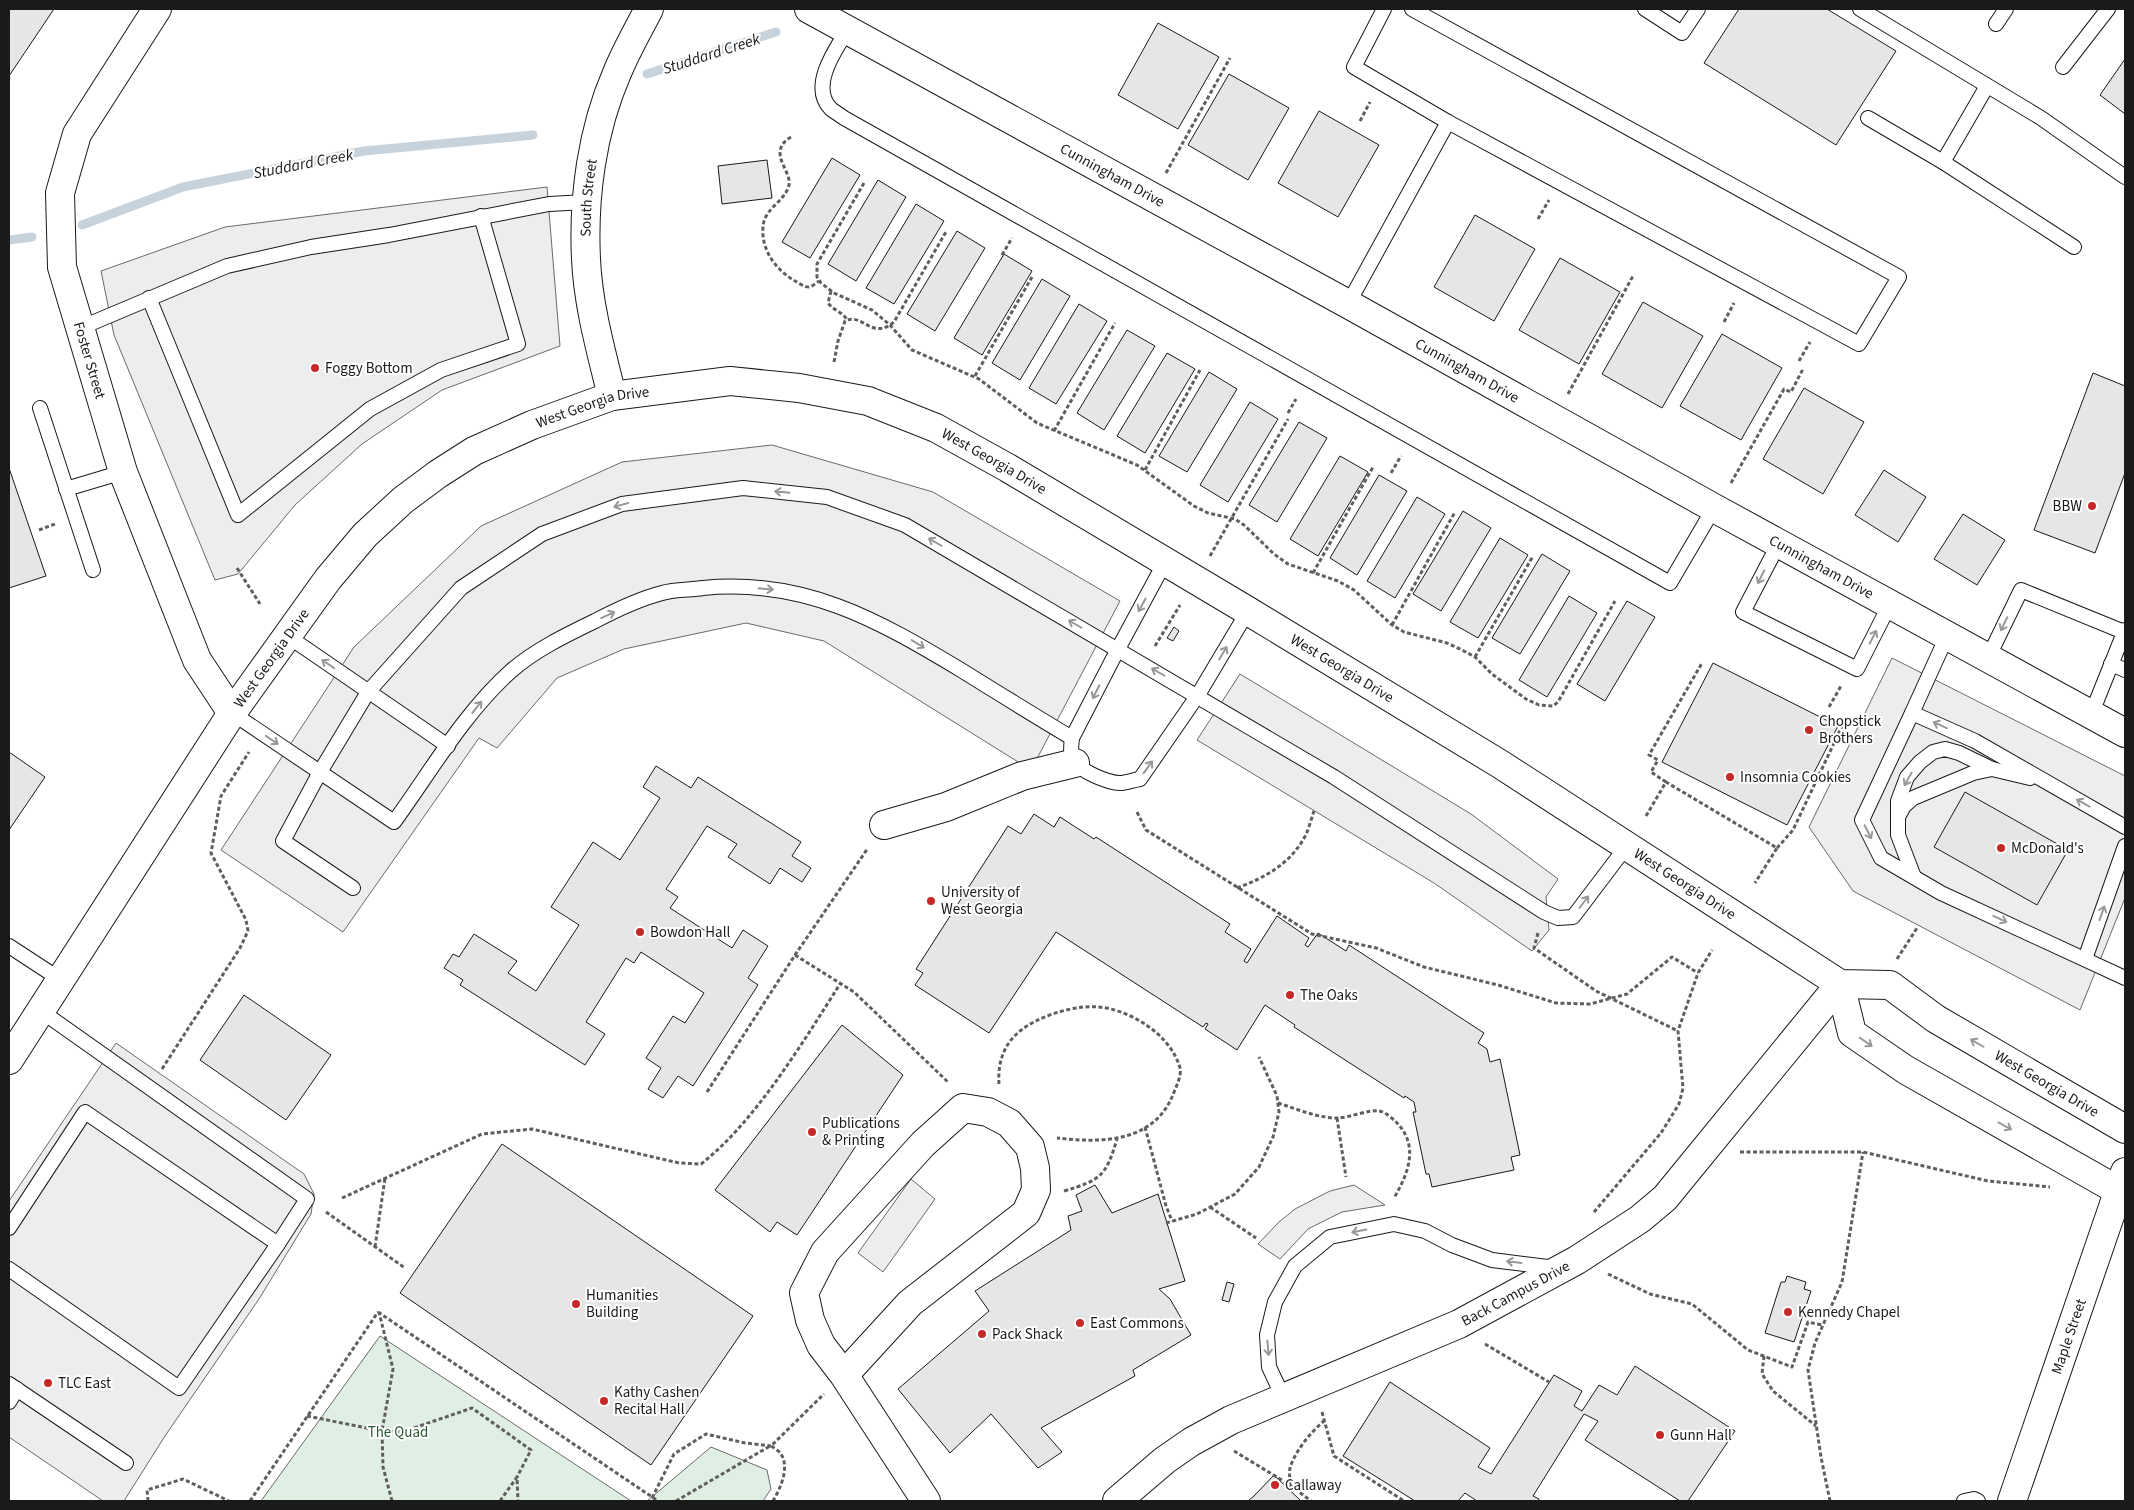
<svg xmlns="http://www.w3.org/2000/svg" width="2134" height="1510" viewBox="0 0 2134 1510" font-family="'Source Sans 3',sans-serif">
<style>
.green{fill:#e0efe3;stroke:#6a6a6a}
.parking{fill:#ededed;stroke:#6a6a6a}
.lines{fill:none;stroke-linecap:round;stroke-linejoin:round}
.stream{stroke:#c6d2dc;stroke-width:9}
.building{fill:#e6e6e6;stroke:#1a1a1a}
.lane-casing{stroke:#1a1a1a;stroke-width:16}
.street-casing{stroke:#1a1a1a;stroke-width:30}
.secondary-casing{stroke:#1a1a1a;stroke-width:30}
.path{stroke:#5f5f5f;stroke-width:3;stroke-dasharray:4 2.5;stroke-linecap:butt}
.lane{stroke:#fff;stroke-width:14}
.street{stroke:#fff;stroke-width:28}
.secondary{stroke:#fff;stroke-width:28}
.oneway{stroke:#989898}
.poi-dot{fill:#c62828;stroke:#fff;stroke-width:2}
.labels{text-anchor:middle;stroke-width:4;stroke-linejoin:round;paint-order:stroke}
.street-label{font-size:15px;fill:#1a1a1a;stroke:#fff}
.poi-label{font-size:15px;fill:#1a1a1a;stroke:#fff;text-anchor:start}
.park-label{font-size:15px;fill:#2b5a34;stroke:#fff}
.water-label{font-size:16px;font-style:italic;fill:#1a1a1a;stroke:#fff}
</style>
<rect width="100%" height="100%" fill="#fff"/>
<!-- green -->
<g class="green">
<path d="M380,1336L631,1501H261Z"/>
<path d="M711,1447L767,1470L771,1489L763,1501H647Z"/>
</g>
<!-- parking -->
<g class="parking">
<path d="M547,187L560,346L442,390L362,444L295,505L238,574L215,580L114,335L101,271L225,227Z"/>
<path d="M772,445L933,492L1120,601L1031,770L824,641L746,623L624,649L557,678L497,748L479,738L343,932L221,850L354,647L481,526L622,462Z"/>
<path d="M1892,658L2125,776V898L2080,1010L1853,891L1809,827Z"/>
<path d="M1240,674L1471,814L1558,879L1546,897L1549,930L1532,951L1434,883L1197,740Z"/>
<path d="M116,1043L304,1174L314,1194L311,1214L259,1299L165,1436L124,1501H103L9,1437V1201Z"/>
<path d="M911,1179L935,1199L883,1272L858,1253Z"/>
<path d="M1354,1185L1385,1205L1342,1212L1308,1229L1280,1259L1258,1244L1279,1222L1295,1209L1330,1191Z"/>
</g>
<g class="lines">
<!-- stream -->
<g class="stream">
<path d="M647,74L776,32"/>
<path d="M82,225L183,187L364,151L533,135"/>
<path d="M9,240L32,237"/>
</g>
</g>
<!-- building -->
<g class="building">
<path d="M9,9H54L9,76Z"/>
<path d="M1739,9H1827L1896,51L1836,145L1704,63Z"/>
<path d="M1158,23L1219,57L1178,129L1118,95Z"/>
<path d="M2125,59V114L2100,95Z"/>
<path d="M1229,74L1289,108L1248,180L1188,145Z"/>
<path d="M1319,111L1379,145L1338,217L1278,183Z"/>
<path d="M832,158L860,175L810,258L782,242Z"/>
<path d="M767,160L772,198L722,204L718,166Z"/>
<path d="M878,180L906,197L856,281L828,264Z"/>
<path d="M916,204L944,221L894,304L866,288Z"/>
<path d="M1475,215L1535,249L1494,321L1434,287Z"/>
<path d="M957,231L985,248L935,331L907,314Z"/>
<path d="M1004,254L1032,271L982,355L954,338Z"/>
<path d="M1560,258L1620,292L1579,364L1519,330Z"/>
<path d="M1042,279L1070,296L1020,380L992,363Z"/>
<path d="M1643,302L1703,336L1662,408L1602,374Z"/>
<path d="M1079,304L1107,321L1056,404L1029,388Z"/>
<path d="M1127,330L1155,346L1104,430L1077,413Z"/>
<path d="M1722,334L1782,368L1741,440L1680,406Z"/>
<path d="M1167,353L1195,369L1145,453L1117,436Z"/>
<path d="M1209,372L1237,389L1187,472L1159,456Z"/>
<path d="M2093,373L2125,386V473L2095,553L2034,530Z"/>
<path d="M1804,388L1864,422L1823,494L1763,459Z"/>
<path d="M1250,402L1278,419L1228,502L1200,485Z"/>
<path d="M1299,422L1327,438L1277,522L1249,505Z"/>
<path d="M1340,456L1368,472L1318,556L1290,539Z"/>
<path d="M9,468L46,576L9,588Z"/>
<path d="M1884,470L1926,497L1898,542L1855,515Z"/>
<path d="M1379,475L1407,491L1357,575L1330,558Z"/>
<path d="M1417,497L1445,514L1395,598L1367,581Z"/>
<path d="M1463,511L1491,528L1441,611L1413,594Z"/>
<path d="M1963,514L2005,540L1977,585L1934,559Z"/>
<path d="M1500,538L1528,555L1478,638L1450,622Z"/>
<path d="M1542,554L1570,571L1520,654L1492,638Z"/>
<path d="M1569,596L1597,613L1547,697L1519,680Z"/>
<path d="M1627,601L1655,617L1605,701L1577,684Z"/>
<path d="M1174,627L1179,631L1173,641L1167,638Z"/>
<path d="M1713,663L1838,726L1787,825L1662,762Z"/>
<path d="M9,752L45,777L9,830Z"/>
<path d="M656,766L691,788L698,777L801,842L792,856L811,868L802,882L780,868L770,884L728,857L737,844L707,826L666,889L678,897L670,908L732,948L743,930L768,946L748,978L758,985L693,1086L678,1076L663,1098L648,1089L661,1068L646,1058L673,1016L685,1023L704,993L641,952L634,963L626,958L586,1022L605,1034L585,1065L460,985L463,980L444,968L453,954L459,957L474,934L517,961L508,973L536,991L579,925L551,907L593,842L620,860L660,798L643,787Z"/>
<path d="M1965,792L2068,850L2037,905L1934,847Z"/>
<path d="M1034,814L1054,827L1060,817L1094,839L1096,837L1230,924L1225,932L1251,949L1244,961L1247,963L1277,916L1309,938L1305,945L1308,947L1318,933L1346,951L1349,945L1484,1033L1478,1043L1487,1049L1490,1062L1500,1059L1520,1155L1511,1157L1514,1170L1432,1187L1429,1174H1426L1413,1112H1416L1414,1102L1405,1096L1404,1098L1294,1027L1295,1025L1265,1005L1237,1050L1205,1029L1208,1024L1206,1023L1203,1027L1056,932L989,1033L915,985L923,973L916,969L1008,826L1021,834Z"/>
<path d="M244,995L331,1055L286,1120L200,1060Z"/>
<path d="M842,1025L903,1075L797,1235L777,1222L770,1232L715,1190Z"/>
<path d="M502,1144L753,1316L651,1465L400,1293Z"/>
<path d="M1095,1185L1112,1213L1158,1194L1185,1281L1159,1289L1170,1299L1191,1335L1133,1370L1135,1376L1041,1428L1062,1452L1038,1468L991,1414L950,1453L898,1389L989,1311L975,1291L1071,1230L1068,1216L1082,1211L1076,1195Z"/>
<path d="M1787,1276L1806,1282L1804,1289L1811,1291L1794,1342L1765,1333L1781,1282H1785Z"/>
<path d="M1227,1282L1234,1284L1229,1302L1222,1300Z"/>
<path d="M1635,1366L1735,1431L1688,1501H1680L1585,1440L1598,1421L1584,1414L1533,1496L1539,1499L1538,1501H1477L1465,1493L1458,1501H1415L1343,1456L1390,1382L1490,1448L1478,1467L1491,1474L1554,1375L1582,1391L1574,1406L1582,1411L1599,1385L1617,1395Z"/>
<path d="M1274,1475L1301,1501H1248L1254,1496Z"/>
</g>
<g class="lines">
<defs>
<g id="lane">
<path d="M1384,9L1354,67L1448,122L1859,344L1899,277L1412,9"/>
<path d="M1645,9L1682,33L1698,9"/>
<path d="M1860,9L2041,118L2125,177"/>
<path d="M1996,24L2006,9"/>
<path d="M847,31C835,50 809,87 831,109C835,112 840,115 844,118L1670,583L1714,508"/>
<path d="M2063,67L2108,9"/>
<path d="M1868,118L1943,162L2074,247"/>
<path d="M1943,162L1987,86"/>
<path d="M149,298L238,515L370,409L441,370L518,344L481,216"/>
<path d="M1348,304L1448,122"/>
<path d="M80,328L227,266L311,247L389,235L549,204L586,202"/>
<path d="M40,408L93,570"/>
<path d="M66,489L123,472"/>
<path d="M1779,543L1743,612L1857,669L1890,604"/>
<path d="M1165,562L1118,649L1072,738C1071,747 1070,753 1074,761C1080,771 1108,783 1120,783C1126,783 1133,780 1140,779L1198,695L1248,611"/>
<path d="M286,635L448,746"/>
<path d="M1988,658L2021,590L2124,632"/>
<path d="M2111,664L2125,670"/>
<path d="M232,713L394,822C431,771 464,713 511,671C535,650 566,635 595,621C616,610 639,599 662,593C675,589 690,590 703,588C804,578 878,620 961,670C998,693 1035,716 1072,738"/>
<path d="M1912,713L1947,636"/>
<path d="M2091,715L2125,630"/>
<path d="M1898,817L1904,806L1913,798L1973,773L1992,769"/>
<path d="M2125,827L1975,741L1912,713L1862,820L1881,858L1941,893L2125,978"/>
<path d="M1914,877L1898,835V801L1907,777L1920,762L1933,752L1945,749L1959,753L1992,769L2030,778"/>
<path d="M353,888L283,841L320,772L368,692L461,588L542,534L622,504L743,488L827,497L905,525L1334,777L1544,912L1558,918L1573,917L1626,847"/>
<path d="M9,946L61,980"/>
<path d="M2085,959L2125,846"/>
<path d="M9,1228L85,1112L278,1244"/>
<path d="M9,1269L179,1388L278,1244L307,1199L41,1011"/>
<path d="M9,1384L126,1463"/>
<path d="M1283,1397L1269,1367L1267,1335L1275,1302L1295,1266L1330,1237L1394,1224L1425,1231L1452,1245L1492,1260L1556,1268"/>
<path d="M9,1402L17,1389"/>
<path d="M1964,1501L1974,1499L1978,1501"/>
</g>
<g id="street">
<path id="s1" d="M157,9L77,134L60,193L62,267L123,472L197,660L232,713"/>
<path id="s2" d="M809,9L1348,304L1714,508L2125,733"/>
<path d="M884,825L946,807L1022,776L1075,763"/>
<path d="M844,1375L910,1303L1026,1213L1036,1190L1035,1168L1030,1147L1009,1123L988,1112L963,1108L923,1144L825,1252L804,1293L810,1320L821,1345L844,1375L926,1501"/>
<path id="s3" d="M1117,1501L1165,1460L1191,1442L1231,1420L1459,1324L1577,1260L1640,1219L1665,1198L1840,984"/>
</g>
<g id="secondary">
<path id="s4" d="M612,396C601,351 588,305 586,259C583,197 592,130 617,73C626,51 638,30 649,9"/>
<path d="M1840,984L1852,1033L1906,1070L2119,1191"/>
<path id="s5" d="M9,1060L232,713L328,579L365,535L403,500L438,474L474,451L532,425L612,396L730,381L799,388L868,401L936,428L1008,468L1248,611L1500,764L1840,984L1890,985L1936,1019L2125,1129"/>
<path id="s6" d="M2012,1501L2125,1172"/>
</g>
</defs>
<!-- lane casing -->
<use href="#lane" class="lane-casing"/>
<!-- street casing -->
<use href="#street" class="street-casing"/>
<!-- secondary casing -->
<use href="#secondary" class="secondary-casing"/>
<!-- path -->
<g class="path">
<path d="M1360,121L1370,102"/>
<path d="M791,137C766,152 792,171 789,185C785,202 764,208 763,227C761,250 776,270 795,281C799,283 804,287 809,287C813,286 816,283 819,281"/>
<path d="M1166,173L1230,58"/>
<path d="M864,183L817,264V277L821,283L834,293L872,310L890,325L912,350L979,379L1037,423L1137,465L1194,506L1208,513L1235,519L1244,525L1274,554L1288,564L1338,581L1354,590L1392,625L1404,632L1447,643L1462,650L1475,657L1492,674L1526,699L1539,705L1553,706L1558,702L1615,601"/>
<path d="M1538,219L1549,200"/>
<path d="M1002,255L1012,238"/>
<path d="M831,291L828,303C834,311 843,312 847,320"/>
<path d="M1724,322L1734,303"/>
<path d="M1799,361L1810,342"/>
<path d="M834,362L838,341L845,321C863,312 871,341 894,322L947,230"/>
<path d="M975,376L1032,277"/>
<path d="M1568,394L1633,276"/>
<path d="M1288,413L1296,399"/>
<path d="M1054,431L1115,323"/>
<path d="M1145,470L1200,370"/>
<path d="M1391,473L1401,456"/>
<path d="M1731,483L1784,389L1791,392L1803,369"/>
<path d="M39,530L55,524"/>
<path d="M1210,556L1288,419"/>
<path d="M237,568L260,604"/>
<path d="M1313,573L1373,467"/>
<path d="M1392,625L1455,512"/>
<path d="M1155,646L1180,605"/>
<path d="M1475,657L1533,556"/>
<path d="M1829,707L1841,686"/>
<path d="M1666,782L1651,772L1658,760L1649,755L1702,663"/>
<path d="M1137,812L1146,830L1312,934L1376,948L1424,967L1498,985L1556,1003L1590,1004L1627,994L1672,957L1698,973"/>
<path d="M1646,816L1666,782L1777,848L1755,883"/>
<path d="M1777,848L1793,830L1844,722"/>
<path d="M1237,888C1264,878 1288,865 1303,840C1308,832 1311,820 1314,811"/>
<path d="M1538,933L1534,948L1596,991L1678,1031"/>
<path d="M795,955L854,992L949,1083"/>
<path d="M1897,959L1917,928"/>
<path d="M162,1069L240,948L248,931L246,920L211,853L221,796L249,752"/>
<path d="M999,1084C997,1055 1009,1034 1036,1021C1054,1012 1079,1005 1099,1007C1131,1010 1171,1035 1180,1068C1182,1076 1175,1089 1172,1097C1152,1143 1100,1143 1057,1138"/>
<path d="M707,1092L795,955L868,848"/>
<path d="M1278,1103C1297,1109 1317,1118 1337,1118C1349,1118 1370,1109 1379,1111C1386,1112 1393,1119 1398,1124C1419,1147 1408,1174 1394,1198"/>
<path d="M1337,1118L1346,1177"/>
<path d="M1145,1127L1166,1206L1172,1221"/>
<path d="M1740,1152H1863L1988,1181L2050,1187"/>
<path d="M1064,1191C1101,1180 1106,1176 1117,1139"/>
<path d="M342,1198L482,1134L532,1129L679,1163L701,1164C755,1122 803,1042 840,984"/>
<path d="M1210,1207L1256,1238"/>
<path d="M326,1212L405,1268"/>
<path d="M1594,1212L1661,1133L1679,1104L1683,1088L1678,1031L1698,973L1712,950"/>
<path d="M1166,1223L1197,1214L1235,1194L1259,1167L1273,1137L1279,1112L1277,1096L1259,1057"/>
<path d="M375,1247L385,1178"/>
<path d="M1608,1274L1650,1294L1692,1304L1748,1350L1792,1367L1808,1322L1822,1325"/>
<path d="M378,1312L658,1501"/>
<path d="M1485,1344L1549,1382"/>
<path d="M1764,1356L1762,1374L1773,1391L1816,1426"/>
<path d="M1322,1412L1334,1456L1404,1501"/>
<path d="M307,1416L382,1431L393,1369L379,1312"/>
<path d="M1234,1451L1290,1485L1311,1501"/>
<path d="M1290,1484C1290,1479 1289,1473 1290,1468C1295,1451 1311,1432 1324,1421"/>
<path d="M652,1498L674,1454L706,1434L745,1443L771,1446"/>
<path d="M148,1501L147,1490L183,1479L229,1501"/>
<path d="M250,1501L378,1312"/>
<path d="M392,1501L383,1467L382,1431L402,1432L472,1408L531,1450L517,1477"/>
<path d="M500,1501L517,1477L518,1501"/>
<path d="M676,1501L770,1446"/>
<path d="M773,1501C780,1489 790,1468 781,1454C779,1451 774,1448 771,1446L824,1394"/>
<path d="M1830,1501L1821,1457L1808,1370L1815,1343L1842,1282L1863,1152"/>
</g>
<!-- lane -->
<use href="#lane" class="lane"/>
<!-- street -->
<use href="#street" class="street"/>
<!-- secondary -->
<use href="#secondary" class="secondary"/>
</g>
<!-- one-way arrows -->
<defs><path id="oneway-shaft" d="M-6 0H5M1.5-3L5.5 0L1.5 3" fill="none" stroke-width="1.6" stroke-linecap="round" stroke-linejoin="round" transform="scale(1.25)"/></defs>
<g class="oneway">
<use href="#oneway-shaft" transform="translate(782 492) rotate(-174)"/>
<use href="#oneway-shaft" transform="translate(621 505) rotate(165)"/>
<use href="#oneway-shaft" transform="translate(935 542) rotate(-150)"/>
<use href="#oneway-shaft" transform="translate(1761 577) rotate(117)"/>
<use href="#oneway-shaft" transform="translate(766 589) rotate(5)"/>
<use href="#oneway-shaft" transform="translate(1142 605) rotate(119)"/>
<use href="#oneway-shaft" transform="translate(608 615) rotate(-24)"/>
<use href="#oneway-shaft" transform="translate(1075 624) rotate(-150)"/>
<use href="#oneway-shaft" transform="translate(2004 624) rotate(116)"/>
<use href="#oneway-shaft" transform="translate(1873 637) rotate(-63)"/>
<use href="#oneway-shaft" transform="translate(918 644) rotate(31)"/>
<use href="#oneway-shaft" transform="translate(1223 653) rotate(-59)"/>
<use href="#oneway-shaft" transform="translate(328 664) rotate(-146)"/>
<use href="#oneway-shaft" transform="translate(1158 672) rotate(-150)"/>
<use href="#oneway-shaft" transform="translate(1096 692) rotate(117)"/>
<use href="#oneway-shaft" transform="translate(477 707) rotate(-51)"/>
<use href="#oneway-shaft" transform="translate(1940 725) rotate(-156)"/>
<use href="#oneway-shaft" transform="translate(272 740) rotate(34)"/>
<use href="#oneway-shaft" transform="translate(1148 767) rotate(-55)"/>
<use href="#oneway-shaft" transform="translate(1908 779) rotate(119)"/>
<use href="#oneway-shaft" transform="translate(2083 803) rotate(-151)"/>
<use href="#oneway-shaft" transform="translate(1868 832) rotate(63)"/>
<use href="#oneway-shaft" transform="translate(1584 902) rotate(-53)"/>
<use href="#oneway-shaft" transform="translate(2102 913) rotate(-71)"/>
<use href="#oneway-shaft" transform="translate(2000 919) rotate(25)"/>
<use href="#oneway-shaft" transform="translate(1866 1042) rotate(35)"/>
<use href="#oneway-shaft" transform="translate(1977 1043) rotate(-150)"/>
<use href="#oneway-shaft" transform="translate(2005 1126) rotate(29)"/>
<use href="#oneway-shaft" transform="translate(1359 1231) rotate(168)"/>
<use href="#oneway-shaft" transform="translate(1514 1262) rotate(-173)"/>
<use href="#oneway-shaft" transform="translate(1268 1348) rotate(85)"/>
</g>
<!-- markers -->
<g class="poi-dot">
<circle cx="315" cy="368" r="5"/>
<circle cx="2092" cy="506" r="5"/>
<circle cx="1809" cy="730" r="5"/>
<circle cx="1730" cy="777" r="5"/>
<circle cx="2001" cy="848" r="5"/>
<circle cx="931" cy="901" r="5"/>
<circle cx="640" cy="932" r="5"/>
<circle cx="1290" cy="995" r="5"/>
<circle cx="812" cy="1132" r="5"/>
<circle cx="576" cy="1304" r="5"/>
<circle cx="1788" cy="1312" r="5"/>
<circle cx="1080" cy="1323" r="5"/>
<circle cx="982" cy="1334" r="5"/>
<circle cx="48" cy="1383" r="5"/>
<circle cx="604" cy="1401" r="5"/>
<circle cx="1660" cy="1435" r="5"/>
<circle cx="1275" cy="1485" r="5"/>
</g>
<g class="labels">
<!-- street labels -->
<g class="street-label">
<text dy="5" stroke="none"><textPath href="#s2" startOffset="346">Cunningham Drive</textPath></text>
<text dy="5" stroke="none"><textPath href="#s4" startOffset="201">South Street</textPath></text>
<text dy="5" stroke="none"><textPath href="#s1" startOffset="381">Foster Street</textPath></text>
<text dy="5" stroke="none"><textPath href="#s2" startOffset="751">Cunningham Drive</textPath></text>
<text dy="5" stroke="none"><textPath href="#s5" startOffset="900">West Georgia Drive</textPath></text>
<text dy="5" stroke="none"><textPath href="#s5" startOffset="1320">West Georgia Drive</textPath></text>
<text dy="5" stroke="none"><textPath href="#s2" startOffset="1156">Cunningham Drive</textPath></text>
<text dy="5" stroke="none"><textPath href="#s5" startOffset="480">West Georgia Drive</textPath></text>
<text dy="5" stroke="none"><textPath href="#s5" startOffset="1725">West Georgia Drive</textPath></text>
<text dy="5" stroke="none"><textPath href="#s5" startOffset="2130">West Georgia Drive</textPath></text>
<text dy="5" stroke="none"><textPath href="#s5" startOffset="2550">West Georgia Drive</textPath></text>
<text dy="5" stroke="none"><textPath href="#s3" startOffset="452">Back Campus Drive</textPath></text>
<text dy="5" stroke="none"><textPath href="#s6" startOffset="174">Maple Street</textPath></text>
</g>
<!-- poi labels -->
<g class="poi-label">
<text x="325" y="373">Foggy Bottom</text>
<text x="2082" y="511" text-anchor="end">BBW</text>
<text x="1819" y="726">Chopstick<tspan x="1819" dy="17">Brothers</tspan></text>
<text x="1740" y="782">Insomnia Cookies</text>
<text x="2011" y="853">McDonald's</text>
<text x="941" y="897">University of<tspan x="941" dy="17">West Georgia</tspan></text>
<text x="650" y="937">Bowdon Hall</text>
<text x="1300" y="1000">The Oaks</text>
<text x="822" y="1128">Publications<tspan x="822" dy="17">&amp; Printing</tspan></text>
<text x="586" y="1300">Humanities<tspan x="586" dy="17">Building</tspan></text>
<text x="1798" y="1317">Kennedy Chapel</text>
<text x="1090" y="1328">East Commons</text>
<text x="992" y="1339">Pack Shack</text>
<text x="58" y="1388">TLC East</text>
<text x="614" y="1397">Kathy Cashen<tspan x="614" dy="17">Recital Hall</tspan></text>
<text x="1670" y="1440">Gunn Hall</text>
<text x="1285" y="1490">Callaway</text>
</g>
<!-- park labels -->
<g class="park-label">
<text x="398" y="1437">The Quad</text>
</g>
<!-- water labels -->
<g class="water-label">
<text transform="translate(711 53) rotate(-18)" y="6">Studdard Creek</text>
<text transform="translate(303 163) rotate(-11)" y="6">Studdard Creek</text>
</g>
</g>
<!-- border -->
<rect width="2134" height="1510" fill="none" stroke="#1a1a1a" stroke-width="20"/>
</svg>
